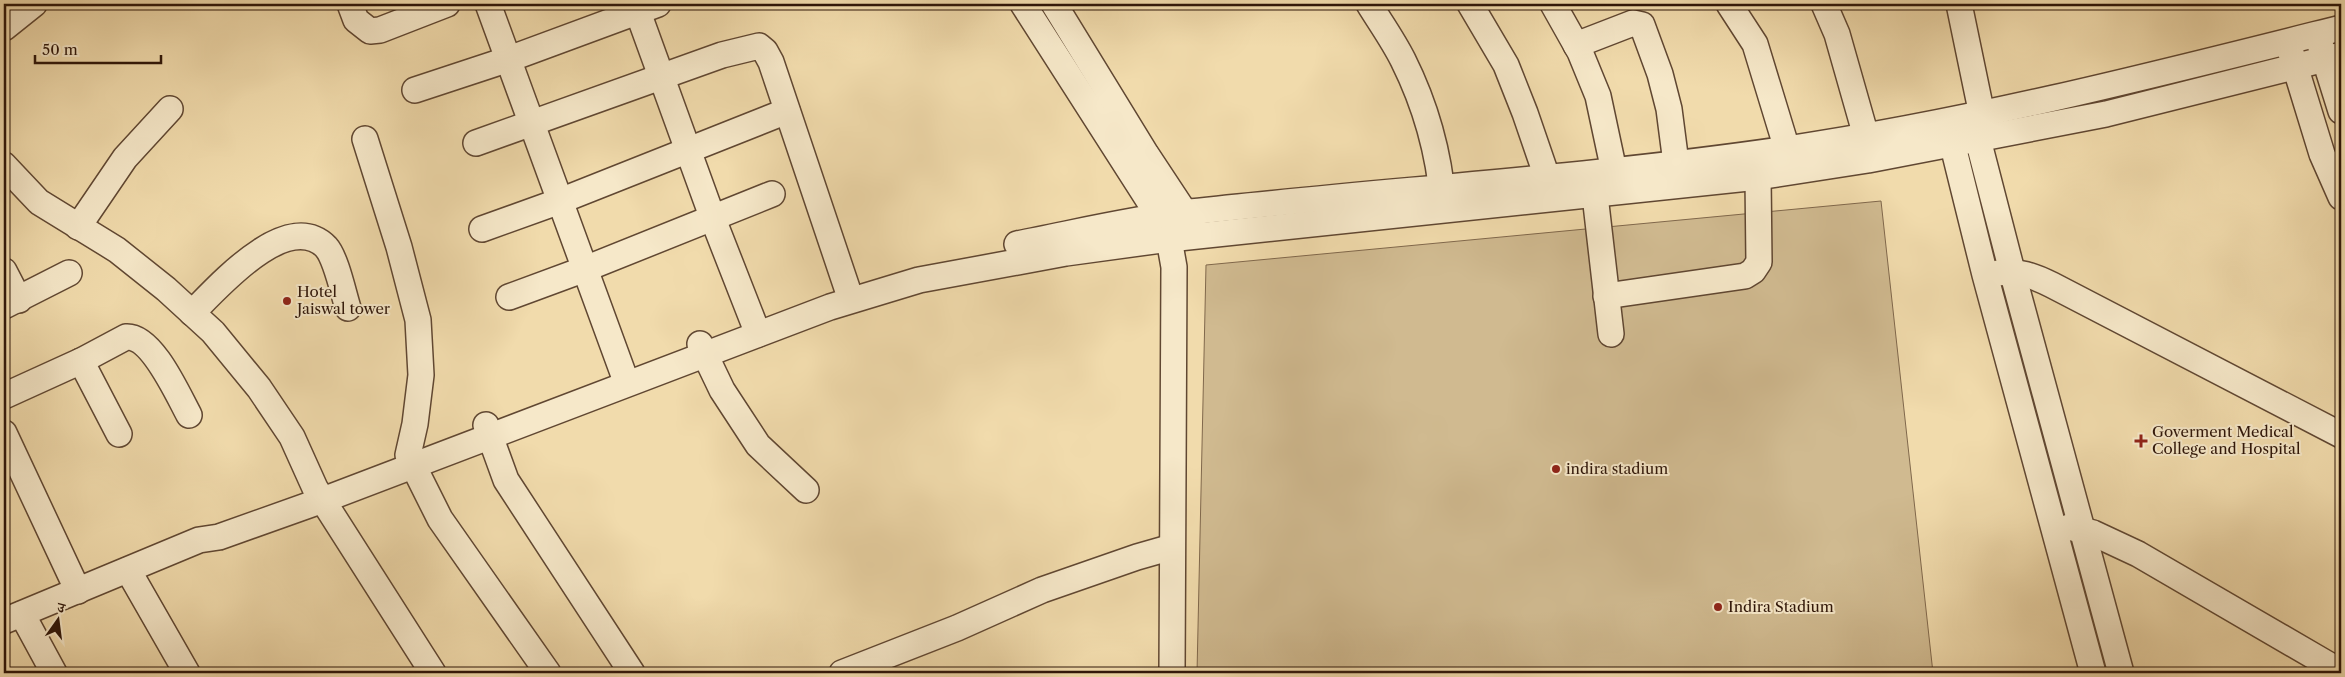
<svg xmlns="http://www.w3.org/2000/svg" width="2345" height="677" viewBox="0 0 2345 677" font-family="'Libre Caslon Text','Noto Serif Devanagari',serif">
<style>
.green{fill:#d0ba90;stroke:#80684c}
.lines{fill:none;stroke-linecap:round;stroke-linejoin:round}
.minor-casing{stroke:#604732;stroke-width:28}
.minor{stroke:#f6e8c9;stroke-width:25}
.poi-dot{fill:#8f2418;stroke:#f6e8c9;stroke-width:2}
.labels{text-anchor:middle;stroke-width:4;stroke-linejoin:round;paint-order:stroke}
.poi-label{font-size:15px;fill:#2f1609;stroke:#f6e8c9;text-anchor:start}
</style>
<rect width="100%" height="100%" fill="#f1dbac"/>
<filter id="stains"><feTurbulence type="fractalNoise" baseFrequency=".004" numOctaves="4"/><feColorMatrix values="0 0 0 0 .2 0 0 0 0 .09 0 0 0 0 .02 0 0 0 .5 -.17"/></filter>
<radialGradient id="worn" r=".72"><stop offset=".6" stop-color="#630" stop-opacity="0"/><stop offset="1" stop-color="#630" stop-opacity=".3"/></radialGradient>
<!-- green -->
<path class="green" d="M1881,201L1933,673H1197L1206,265Z"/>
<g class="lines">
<defs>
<g id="minor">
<path d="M350,4L356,20L370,31L380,30L447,4"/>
<path d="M488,4L623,373"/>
<path d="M635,4L713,219L758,334"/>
<path d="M1023,4L1160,218L1169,239L1174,267L1172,673"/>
<path d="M1054,4L1146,154L1185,213L1191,227"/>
<path d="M1369,4C1380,22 1393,40 1403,60C1425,104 1439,153 1443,203"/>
<path d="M1470,4L1506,65L1525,113L1547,177"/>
<path d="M1553,4L1580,52L1598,96L1614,171"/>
<path d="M1729,4L1755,44L1787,149"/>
<path d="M1824,4L1837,34L1866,136"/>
<path d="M1959,4L1982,115"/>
<path d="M4,28L34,4"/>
<path d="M2320,44L2341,111"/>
<path d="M1576,45L1633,23L1642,25L1660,74L1669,109L1676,163"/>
<path d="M2291,53L2322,154L2341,197"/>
<path d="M415,90L509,59L658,4"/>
<path d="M1974,124L2012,271L2121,673"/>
<path d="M1949,130L1985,275L2093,673"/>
<path d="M365,139L399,247L418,320L421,375L415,424L408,455L440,519L548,673"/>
<path d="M476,143L722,55L759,46L765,51L771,62L847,288"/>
<path d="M4,165L39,202L117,250L166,289L213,332L259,388L292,437L315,488L433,673"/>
<path d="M1593,178L1611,334"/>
<path d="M78,227L125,158L170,109"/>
<path d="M482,229L560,201L787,111"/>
<path d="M1017,244C1074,233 1132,219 1190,212C1389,190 1589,178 1787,149C1975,121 2158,74 2341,28"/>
<path d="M4,271L19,300"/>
<path d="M1998,273C2018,270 2034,276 2052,285L2341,435"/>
<path d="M1606,296L1745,276L1753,271L1759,262L1758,177"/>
<path d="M509,297L585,269L772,194"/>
<path d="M4,306L69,273"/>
<path d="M192,313C218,287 287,208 326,247C336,258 343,292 348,308"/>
<path d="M700,344L722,390L758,445L806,490"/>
<path d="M81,361L119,434"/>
<path d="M4,396L81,361L126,337C152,335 178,395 189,415"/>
<path d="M486,425L506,480L632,673"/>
<path d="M4,433L78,591"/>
<path d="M2069,527L2093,533L2138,554L2341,672"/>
<path d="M128,570L187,673"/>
<path d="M22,614L54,673"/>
<path d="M4,621L199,540L219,537L323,500L830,307L919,280L1066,253L1169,239L1758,177L1868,160L2106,114L2341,55"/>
<path d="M842,673L957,628L1042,590L1137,557L1172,547"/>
</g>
</defs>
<!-- minor casing -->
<use href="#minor" class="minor-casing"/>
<!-- minor -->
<use href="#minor" class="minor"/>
</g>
<!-- markers -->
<g class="poi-dot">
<circle cx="287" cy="301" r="5"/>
<path d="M2138.5 433.5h5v5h5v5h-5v5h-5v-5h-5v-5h5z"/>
<circle cx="1556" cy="469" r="5"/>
<circle cx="1718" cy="607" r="5"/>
</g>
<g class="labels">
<!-- poi labels -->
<g class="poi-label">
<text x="297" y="297">Hotel<tspan x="297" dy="17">Jaiswal tower</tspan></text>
<text x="2152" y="437">Goverment Medical<tspan x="2152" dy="17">College and Hospital</tspan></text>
<text x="1566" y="474">indira stadium</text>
<text x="1728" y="612">Indira Stadium</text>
</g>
</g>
<!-- margin -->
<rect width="2345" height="677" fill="none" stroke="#f1dbac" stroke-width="20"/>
<rect x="5" y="5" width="2335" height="667" fill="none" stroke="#2f1609" stroke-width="2.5"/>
<rect x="10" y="10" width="2325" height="657" fill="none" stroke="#2f1609"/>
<!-- north arrow -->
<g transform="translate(58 620) rotate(14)" stroke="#f6e8c9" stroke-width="4" paint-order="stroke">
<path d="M0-4L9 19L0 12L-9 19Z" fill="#2f1609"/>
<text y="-8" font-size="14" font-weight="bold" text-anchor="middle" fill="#2f1609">उ</text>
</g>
<!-- scale -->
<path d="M35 55v8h126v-8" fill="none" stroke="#2f1609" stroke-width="2.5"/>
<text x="42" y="55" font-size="15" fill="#2f1609" stroke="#f6e8c9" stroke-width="4" paint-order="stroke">50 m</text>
<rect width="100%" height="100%" filter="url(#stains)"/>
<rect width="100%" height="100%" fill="url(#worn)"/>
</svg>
